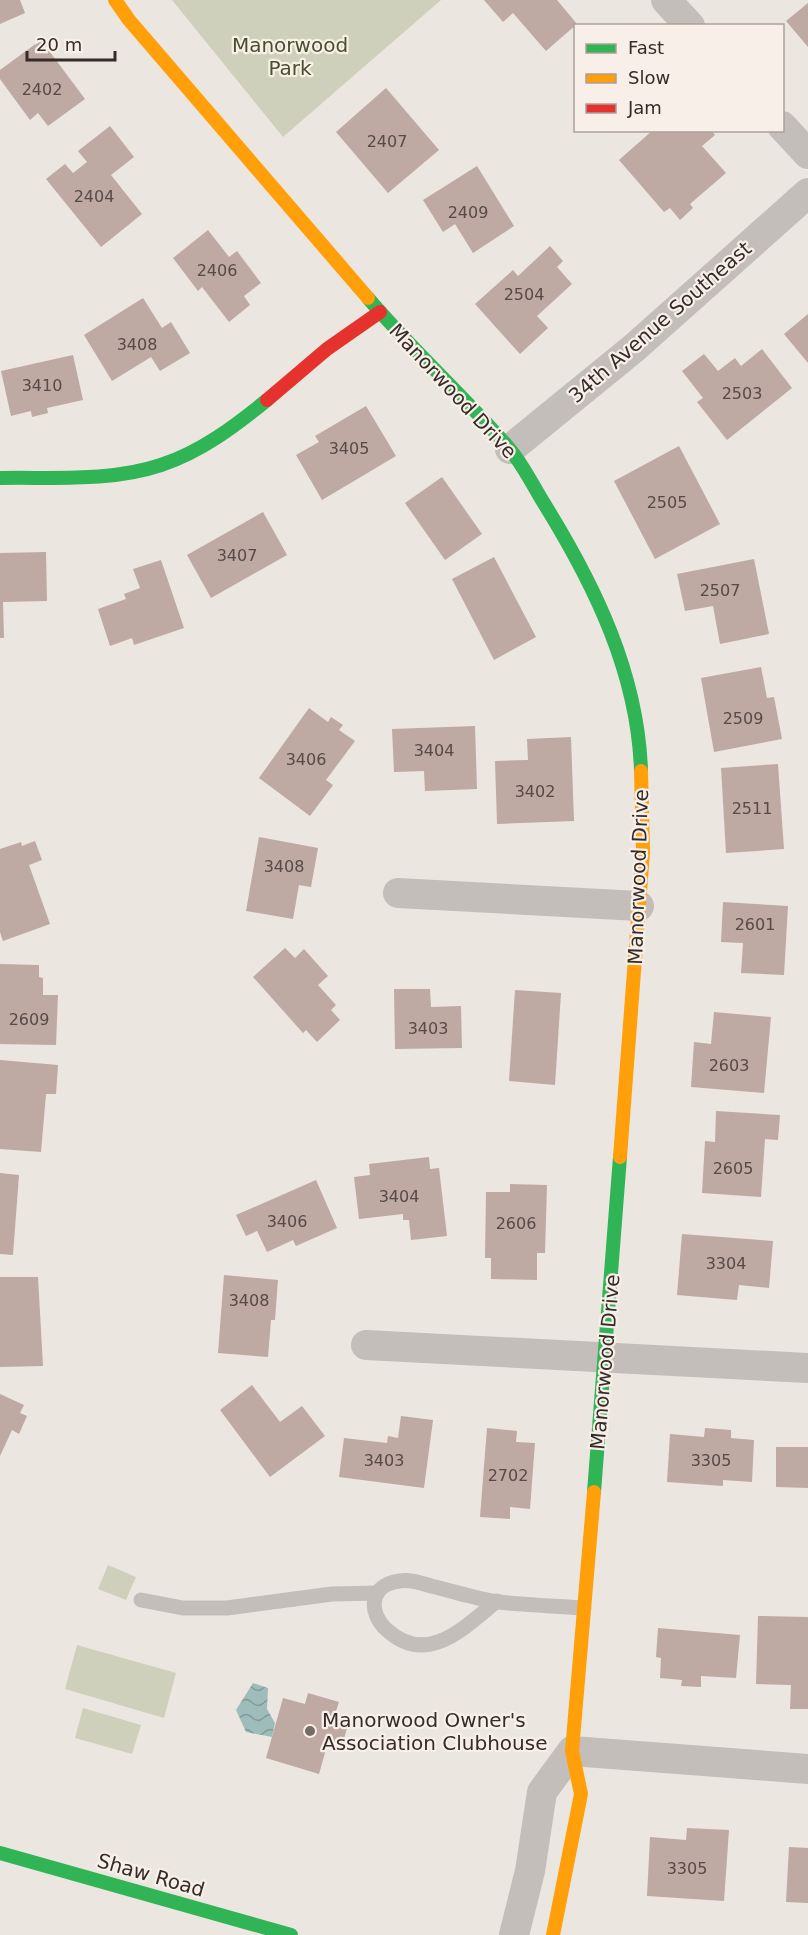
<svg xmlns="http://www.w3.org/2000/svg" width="808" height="1935" viewBox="0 0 808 1935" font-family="'DejaVu Sans',sans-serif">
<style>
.park{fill:#ced0bb}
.water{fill:url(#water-waves)}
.building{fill:#bea9a3}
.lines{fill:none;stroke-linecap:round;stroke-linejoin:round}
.lane{stroke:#c4beba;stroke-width:15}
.street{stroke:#c4beba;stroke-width:30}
.fast{stroke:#30b455;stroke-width:14}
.slow{stroke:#ff9f0a;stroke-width:14}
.jam{stroke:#e5322d;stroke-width:14}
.poi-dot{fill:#756c68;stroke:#f8efe8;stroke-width:2}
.labels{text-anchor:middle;stroke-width:4.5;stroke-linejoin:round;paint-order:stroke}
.number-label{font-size:16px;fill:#574a47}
.park-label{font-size:20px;fill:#48512e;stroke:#f8efe8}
.street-label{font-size:20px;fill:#352b28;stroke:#f8efe8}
.poi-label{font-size:20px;fill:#352b28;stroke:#f8efe8;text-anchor:start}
</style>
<defs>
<pattern id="water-waves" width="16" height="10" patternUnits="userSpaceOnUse" patternTransform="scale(1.5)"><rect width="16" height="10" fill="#9ebdba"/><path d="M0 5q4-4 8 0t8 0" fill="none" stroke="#829a97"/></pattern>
</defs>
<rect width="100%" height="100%" fill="#ece6e0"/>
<!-- park -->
<g class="park">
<path d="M172,0H441L283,137Z"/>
<path d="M108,1565L136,1577L126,1600L98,1589Z"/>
<path d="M77,1645L176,1673L164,1718L65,1689Z"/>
<path d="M83,1708L141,1725L132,1754L75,1738Z"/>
</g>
<!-- water -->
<path class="water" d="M253,1683L268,1688L267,1709L275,1723L272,1737L246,1732L236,1710Z"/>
<!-- building -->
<g class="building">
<path d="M0,0H20L25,13L0,24Z"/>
<path d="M484,0H557L577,24L546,51L513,13L503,22Z"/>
<path d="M808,3V47L786,21Z"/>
<path d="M41,40L85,99L48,126L38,113L30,120L0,79V70Z"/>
<path d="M386,88L439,150L388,193L336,132Z"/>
<path d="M110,126L134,157L111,175L142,214L101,247L46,179L65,164L73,173L87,162L78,151Z"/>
<path d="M653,130H711L715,135L702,146L726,173L690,204L693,208L680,220L670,208L664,212L619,160Z"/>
<path d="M477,166L514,226L473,253L455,224L443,232L423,200Z"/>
<path d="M208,230L229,257L237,251L261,283L244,296L250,305L229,322L202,287L198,291L173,258Z"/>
<path d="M550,246L563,261L557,267L572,284L537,316L548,328L520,354L475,304L513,270L518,276Z"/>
<path d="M143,298L162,328L171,322L190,353L160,371L151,357L112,381L84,335Z"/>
<path d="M808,314V363L784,334Z"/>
<path d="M762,349L792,388L727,440L697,402L703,398L682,371L704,354L718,371L735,358L741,366Z"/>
<path d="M73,355L83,400L47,408L48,413L32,417L31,411L11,416L1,371Z"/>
<path d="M366,406L396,456L322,500L296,455L319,442L315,436Z"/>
<path d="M679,446L720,524L655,559L614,481Z"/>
<path d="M442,477L482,534L445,560L405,503Z"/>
<path d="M263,512L287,555L211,598L187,555Z"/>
<path d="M46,552L47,601L3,602L4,638H0V553Z"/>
<path d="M494,557L536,637L494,660L452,579Z"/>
<path d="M754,559L769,634L720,644L713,606L685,611L677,574Z"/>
<path d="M161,560L184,628L134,645L132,638L110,646L98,609L126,599L124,594L140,588L133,569Z"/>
<path d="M761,667L767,698L774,697L782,739L714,752L701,678Z"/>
<path d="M309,708L328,722L331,717L343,725L339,730L355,741L326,780L333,785L310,816L259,778Z"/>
<path d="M475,726L477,789L425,791L424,771L394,772L392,729Z"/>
<path d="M571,737L574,821L497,824L495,761L528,760L527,739Z"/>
<path d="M778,764L784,849L726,853L721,768Z"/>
<path d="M259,837L318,848L311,887L299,885L293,919L246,911Z"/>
<path d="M35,841L42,860L29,865L50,924L3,941L0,932V849L21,842L22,846Z"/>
<path d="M723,902L788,906L784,975L741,973L743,943L721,942Z"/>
<path d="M285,948L295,958L304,949L328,976L318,985L336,1005L331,1010L340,1020L317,1042L306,1030L303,1033L253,977Z"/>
<path d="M0,964L39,965V977L43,978V995H58L56,1045L0,1044Z"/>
<path d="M394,989H430L431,1007L461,1006L462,1048L395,1049Z"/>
<path d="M515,990L561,993L555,1085L509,1081Z"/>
<path d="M714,1012L771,1017L764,1093L691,1087L694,1042L711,1044Z"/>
<path d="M0,1060L58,1065L56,1094H46L41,1152L0,1149Z"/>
<path d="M716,1111L780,1115L778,1140L765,1139L761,1197L702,1193L705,1141L715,1142Z"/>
<path d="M429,1157L430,1169L439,1168L447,1236L411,1240L409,1220H403V1214L359,1219L354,1177L370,1175L369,1164Z"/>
<path d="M0,1173L19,1175L13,1255L0,1254Z"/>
<path d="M316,1180L337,1228L296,1246L293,1240L267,1252L257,1231L246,1236L236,1215Z"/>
<path d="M510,1184L547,1185L545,1253H537V1280L491,1279V1258H485L486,1192H510Z"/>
<path d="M682,1234L773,1241L769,1288L739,1285L737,1300L677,1295Z"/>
<path d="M224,1275L278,1280L275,1320H271L268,1357L218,1353Z"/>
<path d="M0,1277H38L43,1366L0,1367Z"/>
<path d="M252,1385L280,1422L302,1406L325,1436L270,1477L220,1410Z"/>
<path d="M0,1394L24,1405L20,1413L27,1416L19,1434L12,1430L0,1456Z"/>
<path d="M401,1416L433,1420L424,1488L339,1477L344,1438L387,1443L388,1436L398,1438Z"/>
<path d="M487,1428L517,1431L516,1442L535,1443L530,1509L510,1507V1519L480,1517Z"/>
<path d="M705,1428L731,1430V1438L754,1440L752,1482L723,1480V1486L667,1482L670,1434L704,1437Z"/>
<path d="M776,1447H808V1488L776,1487Z"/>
<path d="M758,1616L808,1617V1709H790L791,1685L756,1684Z"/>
<path d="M658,1628L740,1635L736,1678L701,1676V1687L681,1686L682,1680L660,1678L661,1658L656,1657Z"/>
<path d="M308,1693L339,1702L334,1717L349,1721L342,1746L328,1742L319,1774L266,1758L283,1698L305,1704Z"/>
<path d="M687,1828L729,1830L724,1901L647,1896L650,1837L686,1840Z"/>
<path d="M789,1847L808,1848V1903L786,1902Z"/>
</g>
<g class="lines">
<!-- lane -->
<g class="lane">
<path d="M141,1600L183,1608H227L332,1594L377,1593"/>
<path d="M497,1601C465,1627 427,1667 387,1630C367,1612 370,1584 400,1581C410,1579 421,1583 431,1586C453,1591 476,1599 498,1602C526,1605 556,1606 584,1608"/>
</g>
<!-- street -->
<g class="street">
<path d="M666,0L690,26"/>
<path d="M782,126L808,154"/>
<path d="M510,449L634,348L808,193"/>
<path d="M398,893L639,906"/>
<path d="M366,1345L808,1368"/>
<path d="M514,1935L530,1871L542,1792L572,1751L808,1769"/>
</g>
<!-- fast -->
<g class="fast">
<path d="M368,298C412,350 464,396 508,447C523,464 533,486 545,505C595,586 638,674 641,771"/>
<path d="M0,478C53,477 110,482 161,465C201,452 235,426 267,400"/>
<path d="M594,1492L620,1157"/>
<path d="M0,1853L291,1935"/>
</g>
<!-- slow -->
<g class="slow">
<path d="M115,0L129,20L368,298"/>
<path d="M620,1157L643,852L641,771"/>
<path d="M553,1935L581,1794L572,1751L594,1492"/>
</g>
<!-- jam -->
<path class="jam" d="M267,400L327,349L380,312"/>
</g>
<!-- markers -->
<circle class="poi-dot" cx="310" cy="1731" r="6"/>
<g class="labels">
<!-- number labels -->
<g class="number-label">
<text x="42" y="95">2402</text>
<text x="387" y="147">2407</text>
<text x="94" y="202">2404</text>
<text x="468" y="218">2409</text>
<text x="217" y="276">2406</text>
<text x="524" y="300">2504</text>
<text x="137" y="350">3408</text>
<text x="42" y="391">3410</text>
<text x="742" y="399">2503</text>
<text x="349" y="454">3405</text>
<text x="667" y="508">2505</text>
<text x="237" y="561">3407</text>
<text x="720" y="596">2507</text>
<text x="743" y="724">2509</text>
<text x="434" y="756">3404</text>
<text x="306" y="765">3406</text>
<text x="535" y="797">3402</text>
<text x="752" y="814">2511</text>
<text x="284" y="872">3408</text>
<text x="755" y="930">2601</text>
<text x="29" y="1025">2609</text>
<text x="428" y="1034">3403</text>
<text x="729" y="1071">2603</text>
<text x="733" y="1174">2605</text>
<text x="399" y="1202">3404</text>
<text x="287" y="1227">3406</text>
<text x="516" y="1229">2606</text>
<text x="726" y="1269">3304</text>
<text x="249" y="1306">3408</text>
<text x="384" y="1466">3403</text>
<text x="711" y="1466">3305</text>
<text x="508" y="1481">2702</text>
<text x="687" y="1874">3305</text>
</g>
<!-- park labels -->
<g class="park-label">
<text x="290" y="52">Manorwood<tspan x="290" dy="23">Park</tspan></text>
</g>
<!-- street labels -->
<g class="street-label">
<text transform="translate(660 322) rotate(-41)" y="7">34th Avenue Southeast</text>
<text transform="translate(453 391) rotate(47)" y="7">Manorwood Drive</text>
<text transform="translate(638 877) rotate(-88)" y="7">Manorwood Drive</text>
<text transform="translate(605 1362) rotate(-85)" y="7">Manorwood Drive</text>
<text transform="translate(151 1875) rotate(16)" y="7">Shaw Road</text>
</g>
<!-- poi labels -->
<g class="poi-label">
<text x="322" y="1727">Manorwood Owner's<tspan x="322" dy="23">Association Clubhouse</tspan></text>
</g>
</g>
<!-- legend -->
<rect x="574" y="24" width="210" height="108" fill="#f8efe8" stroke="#aaa19b" stroke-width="1.5"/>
<rect x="586" y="44" width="30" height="9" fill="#30b455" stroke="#aaa19b" stroke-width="1.5"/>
<text x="628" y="54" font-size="18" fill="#352b28">Fast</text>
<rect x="586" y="74" width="30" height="9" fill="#ff9f0a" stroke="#aaa19b" stroke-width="1.5"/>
<text x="628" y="84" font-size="18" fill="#352b28">Slow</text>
<rect x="586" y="104" width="30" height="9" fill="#e5322d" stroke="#aaa19b" stroke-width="1.5"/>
<text x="628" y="114" font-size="18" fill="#352b28">Jam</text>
<!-- scale -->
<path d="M27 51v9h88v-9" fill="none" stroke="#352b28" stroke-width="3"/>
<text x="36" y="51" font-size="18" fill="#352b28" stroke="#f8efe8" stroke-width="4.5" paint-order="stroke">20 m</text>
</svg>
